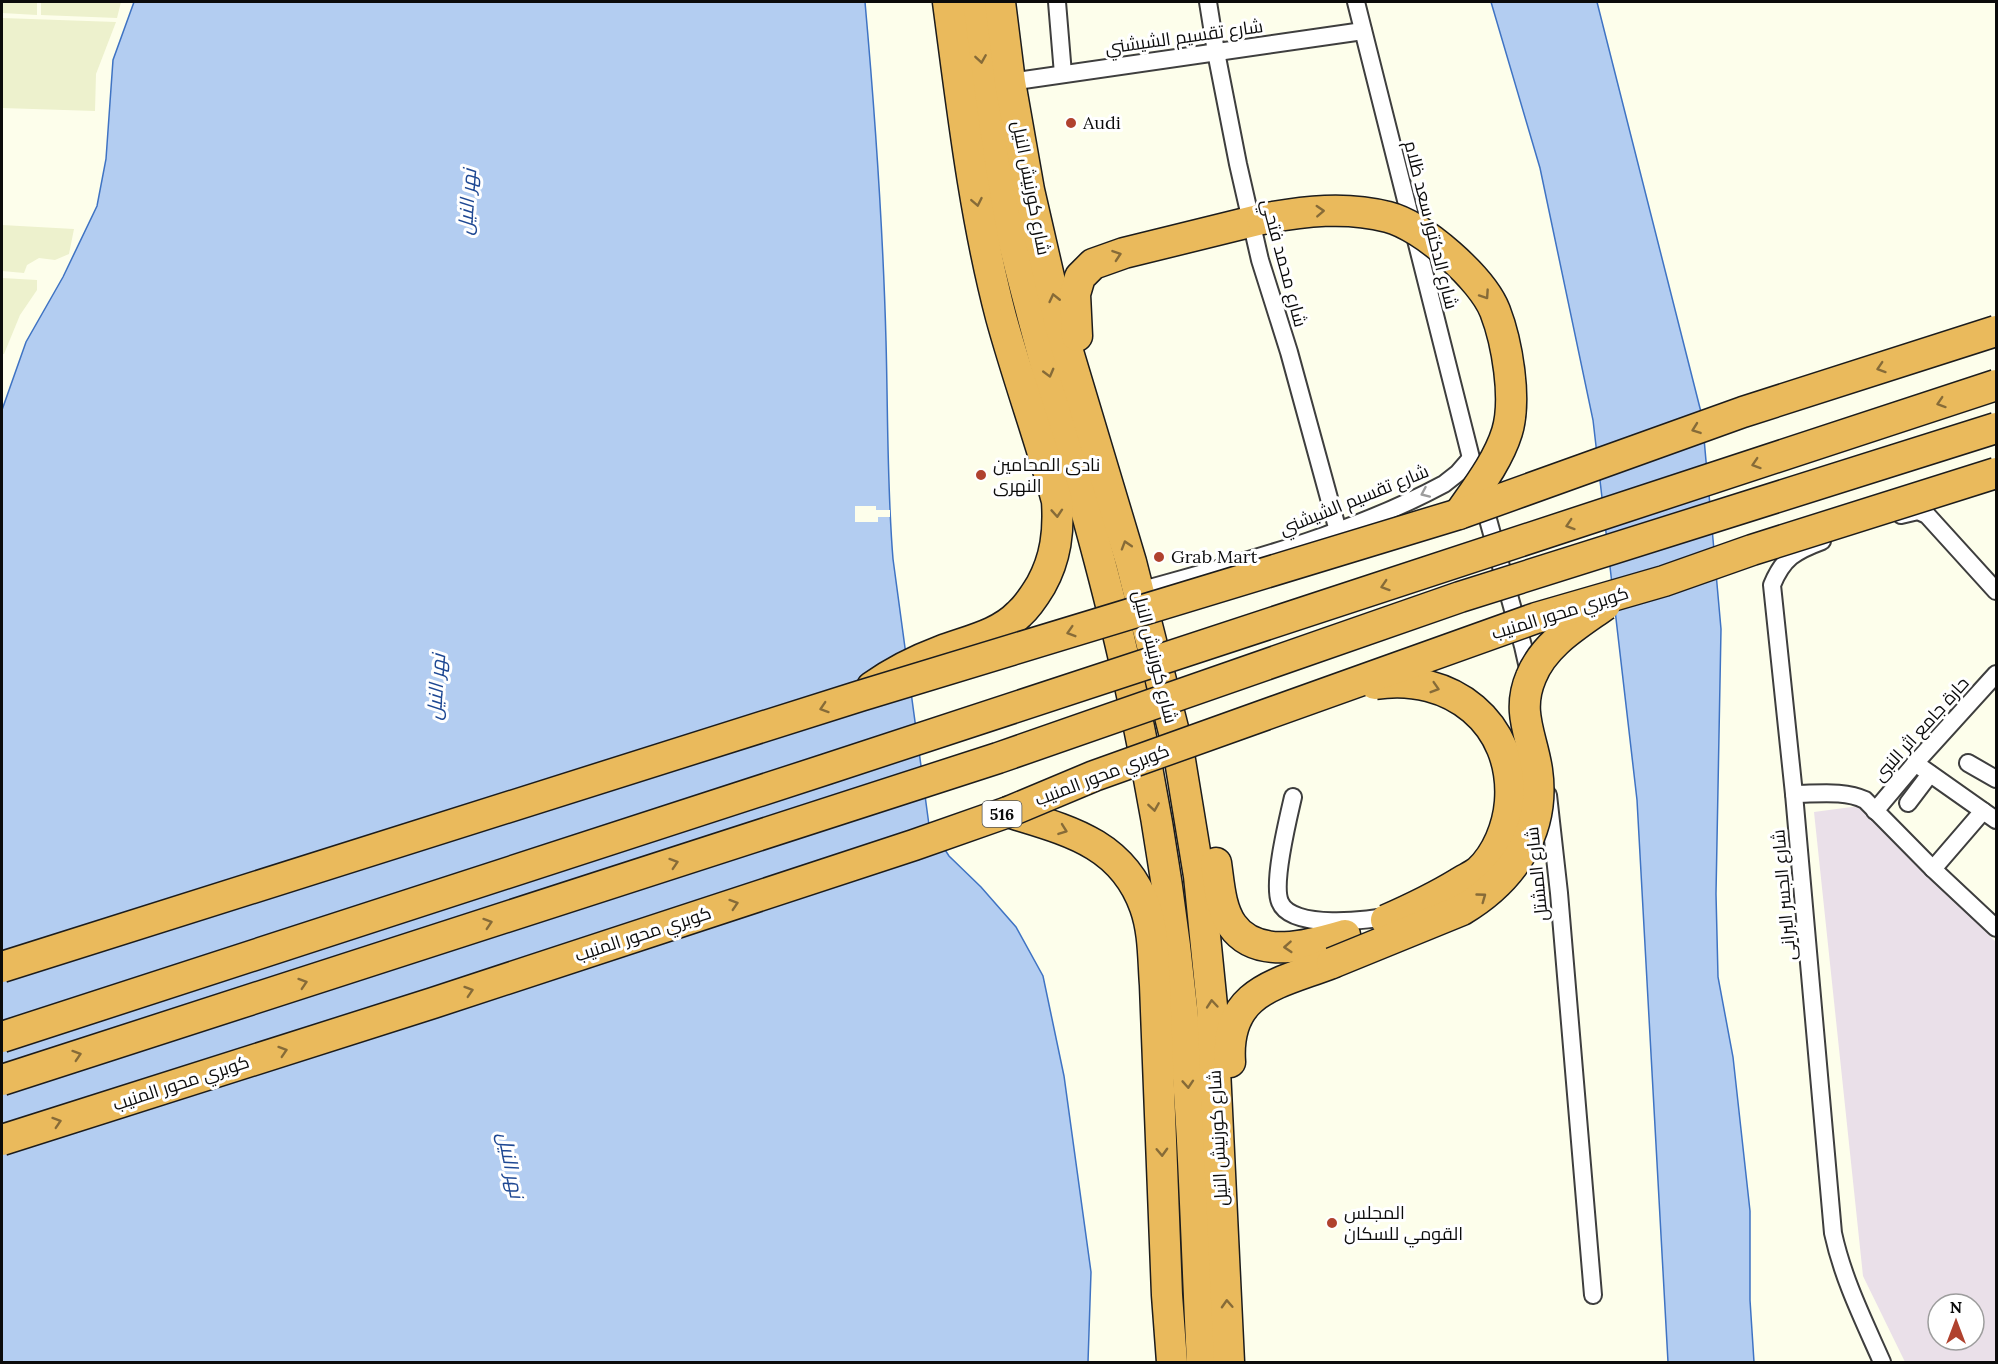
<svg xmlns="http://www.w3.org/2000/svg" width="1998" height="1364" viewBox="0 0 1998 1364" font-family="Lora,Cairo,serif">
<style>
.industrial{fill:#eae0e9;fill-rule:evenodd}
.farmland{fill:#edf1cd}
.water{fill:#b3cdf1;stroke:#3f73c3;stroke-width:1.5}
.pier{fill:#fdfeeb}
.lines{fill:none;stroke-linecap:round;stroke-linejoin:round}
.street-casing{stroke:#3e3e3e;stroke-width:20}
.highway-casing{stroke:#1c1c1c;stroke-width:33}
.street{stroke:#fff;stroke-width:16}
.highway{stroke:#eaba5c;stroke-width:30}
.highway-bridge-casing{stroke:#1c1c1c;stroke-width:33;stroke-linecap:butt}
.highway-bridge{stroke:#eaba5c;stroke-width:30}
.oneway{stroke:#866b38}
.oneway2{stroke:#9d9d9d}
.poi-dot{fill:#b0422e;stroke:#fff;stroke-width:2}
.labels{text-anchor:middle;stroke-width:6;stroke-linejoin:round;paint-order:stroke}
.shield{fill:#fff;stroke:#545454;stroke-width:1.5}
.shield-label{font-size:16px;font-weight:bold;fill:#0b0b0b}
.street-label{font-size:18px;fill:#0b0b0b;stroke:#fff}
.poi-label{font-size:18px;fill:#0b0b0b;stroke:#fff;text-anchor:start}
.water-label{font-size:20px;font-style:italic;fill:#1e4893;stroke:#fff}
</style>
<rect width="100%" height="100%" fill="#fdfeeb"/>
<!-- industrial -->
<path class="industrial" d="M1859,806L1996,942V1362H1905L1863,1276L1814,812ZM1938,1304H1974V1340H1938Z"/>
<!-- farmland -->
<g class="farmland">
<path d="M2,2H37V15L2,13Z"/>
<path d="M41,2H121L117,18L41,15Z"/>
<path d="M2,18L116,22L96,74L95,111L2,108Z"/>
<path d="M2,225L74,229L69,254L55,260L39,258L27,265L24,273L2,271Z"/>
<path d="M2,278L37,280V290L20,315L4,354H2Z"/>
</g>
<!-- water -->
<g class="water">
<path d="M134,2H865C875,114 883,228 886,341C888,414 887,487 893,559L929,825L949,856L981,887L1016,927L1043,976L1064,1076L1091,1272L1088,1362H2V410L26,342L63,277L97,206L106,159L113,60Z"/>
<path d="M1491,2H1597L1702,416L1721,629L1716,894L1718,977L1733,1057L1750,1211V1300L1754,1362H1668L1637,800L1593,420L1540,168Z"/>
</g>
<!-- pier -->
<path class="pier" d="M855,506H876V510H890V517H878V522H855Z"/>
<g class="lines">
<defs>
<g id="street">
<path d="M1057,2L1063,74"/>
<path d="M1208,2L1216,52L1238,164L1260,260L1289,352L1338,531"/>
<path d="M1356,2L1471,458L1523,646L1530,677"/>
<path d="M1010,82L1363,31"/>
<path d="M1901,515L1918,511L1927,515L1996,591"/>
<path d="M1822,541C1795,551 1783,558 1772,585L1794,794L1833,1233C1843,1279 1863,1319 1882,1362"/>
<path d="M1139,591C1243,562 1349,535 1444,484L1458,473L1471,458"/>
<path d="M1915,763L1996,820"/>
<path d="M1968,763L1996,779"/>
<path d="M1794,794C1817,794 1845,790 1865,800L1933,869L1996,928"/>
<path d="M1548,795L1559,893L1593,1295"/>
<path d="M1293,797C1288,819 1272,883 1280,902C1291,930 1370,921 1393,915"/>
<path d="M1908,803L1930,774"/>
<path d="M1875,811L1918,760L1996,674"/>
<path d="M1933,869L1983,811"/>
</g>
<g id="highway">
<path d="M973,2C982,79 994,159 1012,235C1048,386 1097,534 1130,686C1154,792 1171,900 1182,1008C1194,1126 1196,1245 1202,1362"/>
<path d="M1000,2L1010,82L1029,190L1060,325L1131,562L1178,748L1199,876L1212,1006L1229,1362"/>
<path d="M1077,336L1075,294L1080,277L1093,264L1124,253L1262,219"/>
<path d="M872,687C893,672 917,660 941,651C967,641 999,635 1019,614C1028,606 1035,595 1041,585C1056,558 1059,531 1057,501C1040,439 1018,379 1001,317C974,214 962,107 948,2"/>
<path d="M1008,812C1066,830 1122,842 1145,907C1154,932 1153,960 1155,985L1167,1295L1172,1362"/>
<path d="M1216,863C1219,883 1220,908 1232,925C1257,961 1311,945 1345,935"/>
<path d="M1230,1062C1225,990 1278,984 1332,963"/>
</g>
</defs>
<!-- street casing -->
<use href="#street" class="street-casing"/>
<!-- highway casing -->
<use href="#highway" class="highway-casing"/>
<!-- street -->
<use href="#street" class="street"/>
<!-- highway -->
<use href="#highway" class="highway"/>
<defs>
<g id="highway-bridge">
<path d="M1262,219C1304,211 1346,206 1388,217C1423,226 1482,278 1495,311C1507,342 1517,399 1507,432C1498,461 1477,488 1459,514"/>
<path d="M1375,684C1451,672 1516,723 1510,802C1508,827 1497,854 1479,871C1473,876 1465,879 1459,883C1436,897 1411,909 1386,920"/>
<path d="M1332,963L1462,910C1512,880 1546,832 1537,770C1532,736 1516,712 1531,677C1544,644 1577,625 1605,605"/>
<path d="M2,967L860,696L1459,514L1743,412L1996,331"/>
<path d="M2,1037L827,769L1996,385"/>
<path d="M2,1080L998,758L1460,597L1996,428"/>
<path d="M2,1140L433,1003L914,845L1008,812L1094,776L1536,618L1664,581L1752,550L1996,473"/>
</g>
</defs>
<!-- highway-bridge casing -->
<use href="#highway-bridge" class="highway-bridge-casing"/>
<!-- highway-bridge -->
<use href="#highway-bridge" class="highway-bridge"/>
</g>
<!-- one-way arrows -->
<defs><path id="oneway-chevron" d="M-2-3.5L2.5 0L-2 3.5" fill="none" stroke-width="1.6" stroke-linecap="round" stroke-linejoin="round" transform="scale(1.5)"/></defs>
<g class="oneway">
<use href="#oneway-chevron" transform="translate(981 59) rotate(81)"/>
<use href="#oneway-chevron" transform="translate(977 202) rotate(79)"/>
<use href="#oneway-chevron" transform="translate(1320 211) rotate(-3)"/>
<use href="#oneway-chevron" transform="translate(1117 255) rotate(-19)"/>
<use href="#oneway-chevron" transform="translate(1485 295) rotate(56)"/>
<use href="#oneway-chevron" transform="translate(1054 298) rotate(-103)"/>
<use href="#oneway-chevron" transform="translate(1881 368) rotate(162)"/>
<use href="#oneway-chevron" transform="translate(1049 373) rotate(75)"/>
<use href="#oneway-chevron" transform="translate(1941 403) rotate(162)"/>
<use href="#oneway-chevron" transform="translate(1696 429) rotate(160)"/>
<use href="#oneway-chevron" transform="translate(1756 464) rotate(162)"/>
<use href="#oneway-chevron" transform="translate(1057 513) rotate(86)"/>
<use href="#oneway-chevron" transform="translate(1570 525) rotate(162)"/>
<use href="#oneway-chevron" transform="translate(1126 545) rotate(-107)"/>
<use href="#oneway-chevron" transform="translate(1385 586) rotate(162)"/>
<use href="#oneway-chevron" transform="translate(1071 632) rotate(163)"/>
<use href="#oneway-chevron" transform="translate(1435 688) rotate(17)"/>
<use href="#oneway-chevron" transform="translate(824 708) rotate(162)"/>
<use href="#oneway-chevron" transform="translate(1154 807) rotate(81)"/>
<use href="#oneway-chevron" transform="translate(1063 830) rotate(20)"/>
<use href="#oneway-chevron" transform="translate(674 863) rotate(-18)"/>
<use href="#oneway-chevron" transform="translate(1482 897) rotate(-36)"/>
<use href="#oneway-chevron" transform="translate(734 904) rotate(-18)"/>
<use href="#oneway-chevron" transform="translate(488 923) rotate(-18)"/>
<use href="#oneway-chevron" transform="translate(1288 947) rotate(176)"/>
<use href="#oneway-chevron" transform="translate(303 983) rotate(-18)"/>
<use href="#oneway-chevron" transform="translate(469 991) rotate(-18)"/>
<use href="#oneway-chevron" transform="translate(1212 1004) rotate(-95)"/>
<use href="#oneway-chevron" transform="translate(283 1051) rotate(-18)"/>
<use href="#oneway-chevron" transform="translate(77 1055) rotate(-18)"/>
<use href="#oneway-chevron" transform="translate(1188 1084) rotate(86)"/>
<use href="#oneway-chevron" transform="translate(57 1122) rotate(-18)"/>
<use href="#oneway-chevron" transform="translate(1162 1152) rotate(88)"/>
<use href="#oneway-chevron" transform="translate(1227 1304) rotate(-93)"/>
</g>
<use class="oneway2" href="#oneway-chevron" transform="translate(1425 493) rotate(156)"/>
<!-- markers -->
<g class="poi-dot">
<circle cx="1071" cy="123" r="6"/>
<circle cx="981" cy="475" r="6"/>
<circle cx="1159" cy="557" r="6"/>
<circle cx="1332" cy="1223" r="6"/>
</g>
<g class="labels">
<!-- shield labels -->
<rect class="shield" x="982.5" y="801" width="39" height="26" rx="4.5"/>
<g class="shield-label">
<text x="1002" y="820">516</text>
</g>
<!-- street labels -->
<g class="street-label">
<text transform="translate(1184 37) rotate(-8)" y="6">شارع تقسيم الشيشني</text>
<text transform="translate(1031 188) rotate(79)" y="6">شارع كورنيش النيل</text>
<text transform="translate(1431 225) rotate(76)" y="6">شارع الدكتور سعد ظلام</text>
<text transform="translate(1284 263) rotate(75)" y="6">شارع محمد فتحي</text>
<text transform="translate(1354 500) rotate(-22)" y="6">شارع تقسيم الشيشني</text>
<text transform="translate(1560 613) rotate(-17)" y="6">كوبري محور المنيب</text>
<text transform="translate(1155 657) rotate(76)" y="6">شارع كورنيش النيل</text>
<text transform="translate(1921 729) rotate(-48)" y="6">حارة جامع اثر النبى</text>
<text transform="translate(1102 775) rotate(-21)" y="6">كوبري محور المنيب</text>
<text transform="translate(1537 874) rotate(-96)" y="6">شارع المشتل</text>
<text transform="translate(1784 895) rotate(-95)" y="6">شارع الجسر البرانى</text>
<text transform="translate(643 934) rotate(-18)" y="6">كوبري محور المنيب</text>
<text transform="translate(181 1083) rotate(-18)" y="6">كوبري محور المنيب</text>
<text transform="translate(1218 1138) rotate(-93)" y="6">شارع كورنيش النيل</text>
</g>
<!-- poi labels -->
<g class="poi-label">
<text x="1083" y="129">Audi</text>
<text x="993" y="471">نادى المحامين<tspan x="993" dy="21">النهرى</tspan></text>
<text x="1171" y="563">Grab Mart</text>
<text x="1344" y="1219">المجلس<tspan x="1344" dy="21">القومي للسكان</tspan></text>
</g>
<!-- water labels -->
<g class="water-label">
<text transform="translate(467 202) rotate(-86)" y="7">نهر النيل</text>
<text transform="translate(436 687) rotate(-86)" y="7">نهر النيل</text>
<text transform="translate(511 1165) rotate(79)" y="7">نهر النيل</text>
</g>
</g>
<!-- border -->
<rect width="1998" height="1364" fill="none" stroke="#0b0b0b" stroke-width="6"/>
<!-- north arrow -->
<g transform="translate(1956 1322)"><circle r="28" fill="#ffffff" stroke="#9d9d9d" stroke-width="1.5"/>
<path d="M0-4.5L10 22L0 15L-10 22Z" fill="#b0422e"/>
<text y="-9" font-size="16" font-weight="bold" text-anchor="middle" fill="#0b0b0b">N</text>
</g>
</svg>
